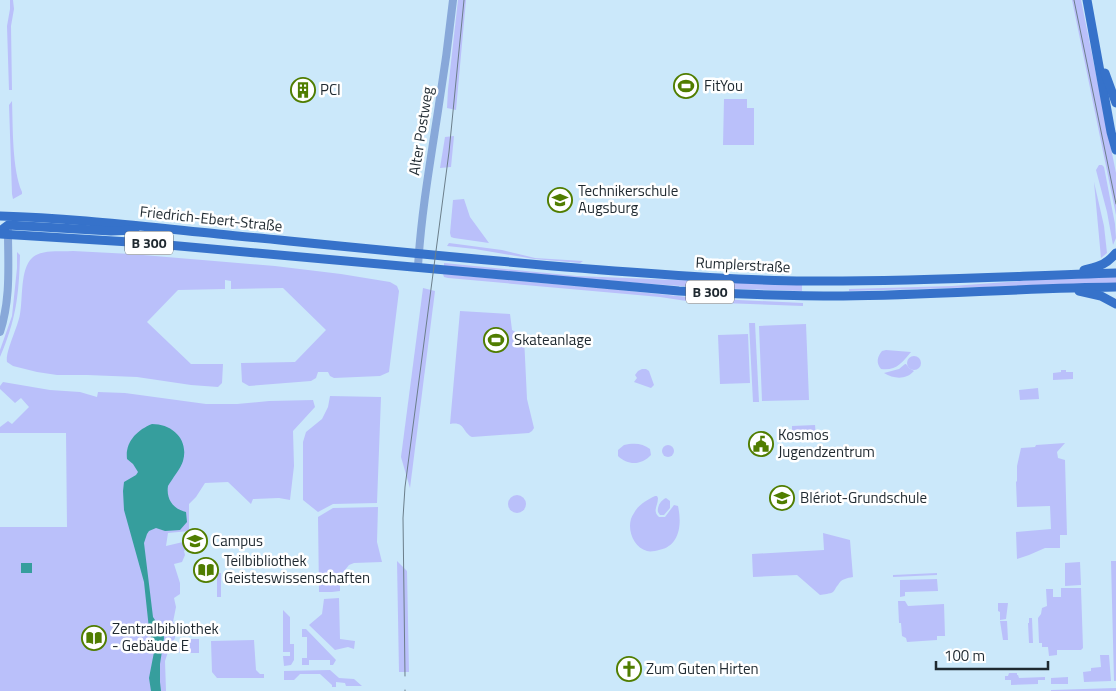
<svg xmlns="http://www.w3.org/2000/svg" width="1116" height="691" viewBox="0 0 1116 691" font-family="'Titillium Web',sans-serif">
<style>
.green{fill:#bac0fa}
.water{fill:#369e9d}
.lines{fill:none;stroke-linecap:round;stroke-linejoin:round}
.minor{stroke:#88a8d9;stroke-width:8}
.major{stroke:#3672ca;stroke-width:9}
.tram{stroke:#6b7e8a;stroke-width:1}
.labels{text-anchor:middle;stroke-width:5;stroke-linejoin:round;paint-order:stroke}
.shield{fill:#fff;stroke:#62696e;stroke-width:1}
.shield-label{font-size:14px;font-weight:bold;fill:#1f2930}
.poi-label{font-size:15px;fill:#1f2930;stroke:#fff;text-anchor:start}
.street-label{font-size:15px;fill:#1f2930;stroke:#fff}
</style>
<rect width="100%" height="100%" fill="#cbe8fa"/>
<!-- green -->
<g class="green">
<path d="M10,0H13L14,9L11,26L12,90H9L7,26L10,9Z"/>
<path d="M458,0H466L456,110L447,108L448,89Z"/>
<path d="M1072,0H1081L1116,173V215Z"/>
<path d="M724,99H747V108H754V145H723Z"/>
<path d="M12,101C13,127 12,169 22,192V194L13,199L12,194L9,105Z"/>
<path d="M454,136L451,167L440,168L445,137Z"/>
<path d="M1099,165H1102L1104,167L1115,224L1116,238L1113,245L1107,212L1096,170Z"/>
<path d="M1094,182L1104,226L1107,253L1101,258Z"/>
<path d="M464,199L470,217L489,243L454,238L451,237L450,233L453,200Z"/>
<path d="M449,243L502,250L535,258L583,261L580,263L534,259L475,249L447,246Z"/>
<path d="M73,251L131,254L275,266L341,274L390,282L397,286L399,291L389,372L380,376L334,378L330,376L328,372H318L316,378L311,381L249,386L242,382L241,363L295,362L326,330L283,288L231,289V281L225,280V289L178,290L147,322L191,364H223L222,383L218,387L191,385L137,377L87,375H57L37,372L13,366L7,362C5,352 18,327 20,314C23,299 20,269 32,258C41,249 60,252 73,251Z"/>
<path d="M17,252L20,255C19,295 16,320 0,357V350L12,316L17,268Z"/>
<path d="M444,263L577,276L802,285V291L710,288L637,283L444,266Z"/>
<path d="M443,274L620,290L697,298L803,303V306L693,302L660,297L448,278L444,277Z"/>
<path d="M1116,277V283L849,291V289L952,286L1047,279Z"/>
<path d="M423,288L435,291L410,488L401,457Z"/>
<path d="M460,311L510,314L512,330L524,337L527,399L534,428L532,431L529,433L472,437C462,432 465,421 450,424Z"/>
<path d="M749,323H755L759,402H753Z"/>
<path d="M806,324L809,400L762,401L759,326Z"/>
<path d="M748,334L750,383L720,384L718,335Z"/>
<path d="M886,350L911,352C902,363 896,371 881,369C876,363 877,357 882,351Z"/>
<circle cx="914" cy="363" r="7"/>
<path d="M905,364H906L909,368L914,371C906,380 894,379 884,373L899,369Z"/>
<path d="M642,369H646L649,371L654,385L651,388L634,382L637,378L635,375L638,371Z"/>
<path d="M1061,370H1066V372H1073V379L1053,380V373L1061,372Z"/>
<path d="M3,382L50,390L80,392L97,397L98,392L125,393L206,404H237L269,401L313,400L315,407L293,431L294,466L290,500L279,498L253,499L251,504L228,482L205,483L196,497L189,504V531L168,533L166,546L183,542L190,543V545L184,551L185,555L182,562L174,564L180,583V594L174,598L176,607L173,622L175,623V638L169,649L165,661L166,691H0V527H67L66,433H0V427L8,421L12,424L29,407L21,398L15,403L0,389V386Z"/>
<path d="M1038,388L1039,399L1020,400L1019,390Z"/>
<path d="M330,396L381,397L377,503L333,504L318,512L303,500V442L306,432L322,419L328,407Z"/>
<path d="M815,425L816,437L792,438V426Z"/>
<path d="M1065,443L1057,452L1058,458L1065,460L1067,535H1060V548H1045L1029,555L1017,559L1016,532L1051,529L1050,506L1017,507L1016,482L1017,481V466L1021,448L1035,447L1036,445Z"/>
<path d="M629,444C637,443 644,444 650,449L651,455C642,465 628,466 618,456V450L624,445Z"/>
<circle cx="668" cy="451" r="6"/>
<circle cx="517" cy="504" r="9"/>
<path d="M655,496H657L658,498C658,506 652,511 659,517H665L674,505L678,506C682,524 680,546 659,550C656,551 650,552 647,551C632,547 625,525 634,513C639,504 647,500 655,496Z"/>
<path d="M666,498L670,501V508L664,515H660L658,512C657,506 661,500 666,498Z"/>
<path d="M378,507L377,542L382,562L354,563L349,565L340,576V591L332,592H319L318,517L333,508Z"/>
<path d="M823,533L850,540L853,577C847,578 841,579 838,585C835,588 836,589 833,592C830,594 824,594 820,595L797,575L753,577L752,554L824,550Z"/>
<path d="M397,561L407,571L409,672H399Z"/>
<path d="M1111,561H1116V681H1114Z"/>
<path d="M1080,562L1081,585L1065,586V563Z"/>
<rect x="217" y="573" width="4" height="24"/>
<path d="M937,573V575L893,577V575Z"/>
<path d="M937,579L938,591L905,592V596L900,597V580Z"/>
<path d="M1061,588H1081L1083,648L1081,650H1057V655L1049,656L1048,647H1042V643H1039L1038,618L1041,614L1042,608L1047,606L1046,589H1053V597H1061Z"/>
<path d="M339,598L340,639L355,641L354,649L348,647L335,650L309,625L322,614L324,599Z"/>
<path d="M898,601H905L908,606L944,604L945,636H937V640L907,642L906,638L902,636L901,623H899Z"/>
<path d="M998,603H1008L1006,619L1000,620V612L998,611Z"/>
<path d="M283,610L290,617V644H294V660L291,665L284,666L283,656H290V652H283Z"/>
<path d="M1029,618H1032L1033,643H1029L1028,623H1029Z"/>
<path d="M1000,621H1007L1008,640H1003Z"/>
<path d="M302,629H306L336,660L333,665H330V660H309V665H302V658H307V637H302Z"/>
<path d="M186,639H199V653H180L177,650Z"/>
<path d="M254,640L256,670L260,674H264V678H217L212,672L211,641Z"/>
<path d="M1100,655H1109L1111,681L1084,682L1083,672L1091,671V668L1101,667Z"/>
<path d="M330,670L339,678L354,679L362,686H346L345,683L336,682V687H332V685L320,674H300L294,680H284V671Z"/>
<path d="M1009,673H1017V675H1018L1019,678L1045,677V680H1038V684L1011,685V680H1005V676H1008Z"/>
<path d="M1068,677V684H1051V678Z"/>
<path d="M1116,688V691H1051V690Z"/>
</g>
<!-- water -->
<g class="water">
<path d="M152,424C173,424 189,440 183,461C181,468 172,479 168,486C166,499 173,509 186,512L187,522L180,530L165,531L156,528L149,531L147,534L144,543L153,617L163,632L164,638L160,664V682L161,691H151L149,678L154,652L153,646L149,629L144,582L124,510L123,491L124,482L136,475L138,472L133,464L127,459C125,442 137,430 152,424Z"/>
<rect x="21" y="563" width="11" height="10"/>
</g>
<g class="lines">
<!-- minor -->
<g class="minor">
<path d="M418,267C421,215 430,163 438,111C444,74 449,37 453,0"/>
<path d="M0,332C11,299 8,265 8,231"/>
</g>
<!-- major -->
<g class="major">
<path d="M1087,0L1111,132L1116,150"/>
<path d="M1105,73L1116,103"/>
<path d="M0,216C73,218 146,227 218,234C360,248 502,263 644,273C698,277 753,281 807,281C910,282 1013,276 1116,273"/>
<path d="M0,231L8,225L111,231L135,230"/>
<path d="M0,234L146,243L679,291C734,294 788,296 843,296C934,295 1025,288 1116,287"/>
<path d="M1084,270C1099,266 1106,265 1116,253"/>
<path d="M1079,291L1101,296L1116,304"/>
</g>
<!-- tram -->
<g class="tram">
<path d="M1074,0L1116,204"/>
<path d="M405,676L403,518L405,487L449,152L464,0"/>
<path d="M405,690V691"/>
</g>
</g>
<!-- icons -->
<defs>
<symbol id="stadium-ring" viewBox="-11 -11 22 22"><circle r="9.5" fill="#fff" stroke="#507d00" stroke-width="1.5"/><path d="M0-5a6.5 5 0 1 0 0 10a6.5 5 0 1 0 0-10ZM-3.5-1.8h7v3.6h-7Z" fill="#507d00"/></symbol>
<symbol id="building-ring" viewBox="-11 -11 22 22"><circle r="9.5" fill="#fff" stroke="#507d00" stroke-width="1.5"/><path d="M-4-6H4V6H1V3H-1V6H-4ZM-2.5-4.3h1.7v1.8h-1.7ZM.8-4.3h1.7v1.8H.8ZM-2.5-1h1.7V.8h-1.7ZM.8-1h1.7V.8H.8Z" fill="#507d00"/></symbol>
<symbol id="school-ring" viewBox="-11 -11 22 22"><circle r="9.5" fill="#fff" stroke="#507d00" stroke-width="1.5"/><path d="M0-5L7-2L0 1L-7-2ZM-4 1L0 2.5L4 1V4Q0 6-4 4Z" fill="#507d00"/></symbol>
<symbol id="civic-ring" viewBox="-11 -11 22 22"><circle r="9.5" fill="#fff" stroke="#507d00" stroke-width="1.5"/><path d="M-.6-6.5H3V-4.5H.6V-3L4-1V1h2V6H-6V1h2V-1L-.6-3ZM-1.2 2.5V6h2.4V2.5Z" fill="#507d00"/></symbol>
<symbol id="university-ring" viewBox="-11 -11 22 22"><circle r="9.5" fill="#fff" stroke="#507d00" stroke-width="1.5"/><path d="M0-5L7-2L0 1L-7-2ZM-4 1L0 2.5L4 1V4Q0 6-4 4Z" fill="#507d00"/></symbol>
<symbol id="library-ring" viewBox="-11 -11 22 22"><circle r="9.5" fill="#fff" stroke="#507d00" stroke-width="1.5"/><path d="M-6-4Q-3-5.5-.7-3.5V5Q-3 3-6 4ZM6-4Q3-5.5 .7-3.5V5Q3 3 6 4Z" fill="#507d00"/></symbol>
<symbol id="church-ring" viewBox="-11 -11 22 22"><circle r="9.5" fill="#fff" stroke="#507d00" stroke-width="1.5"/><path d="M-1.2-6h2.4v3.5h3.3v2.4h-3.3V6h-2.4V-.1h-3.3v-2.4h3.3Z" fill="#507d00"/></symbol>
</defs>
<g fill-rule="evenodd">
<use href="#stadium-ring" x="672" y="72" width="28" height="28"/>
<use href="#building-ring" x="289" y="76" width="28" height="28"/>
<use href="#school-ring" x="546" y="186" width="28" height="28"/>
<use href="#stadium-ring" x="482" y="326" width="28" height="28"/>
<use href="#civic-ring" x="747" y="430" width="28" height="28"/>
<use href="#school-ring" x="768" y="484" width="28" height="28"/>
<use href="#university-ring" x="181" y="527" width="28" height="28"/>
<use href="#library-ring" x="192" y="556" width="28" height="28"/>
<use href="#library-ring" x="80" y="624" width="28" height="28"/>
<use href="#church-ring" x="615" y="655" width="28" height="28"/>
</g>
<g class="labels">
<!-- shield labels -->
<g class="shield">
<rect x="125" y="231.5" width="48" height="23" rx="4"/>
<rect x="686" y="280.5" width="48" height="23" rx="4"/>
</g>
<g class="shield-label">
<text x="149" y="248">B 300</text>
<text x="710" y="297">B 300</text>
</g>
<!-- poi labels -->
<g class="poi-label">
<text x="704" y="91">FitYou</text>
<text x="320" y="95">PCI</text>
<text x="578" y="196">Technikerschule<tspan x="578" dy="17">Augsburg</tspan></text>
<text x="514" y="345">Skateanlage</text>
<text x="778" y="440">Kosmos<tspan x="778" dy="17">Jugendzentrum</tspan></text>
<text x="800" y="503">Blériot-Grundschule</text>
<text x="212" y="546">Campus</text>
<text x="224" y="566">Teilbibliothek<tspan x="224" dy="17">Geisteswissenschaften</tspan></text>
<text x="112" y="634">Zentralbibliothek<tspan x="112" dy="17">- Gebäude E</tspan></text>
<text x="646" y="674">Zum Guten Hirten</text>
</g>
<!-- street labels -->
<g class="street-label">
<text transform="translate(421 131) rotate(-81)" y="5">Alter Postweg</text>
<text transform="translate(211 219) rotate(6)" y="5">Friedrich-Ebert-Straße</text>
<text transform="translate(743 265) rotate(3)" y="5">Rumplerstraße</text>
</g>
</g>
<!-- scale -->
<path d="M936 661v8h112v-8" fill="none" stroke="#1f2930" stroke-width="2.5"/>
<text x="944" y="661" font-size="15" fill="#1f2930" stroke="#ffffff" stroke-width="4" paint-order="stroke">100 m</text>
</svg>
